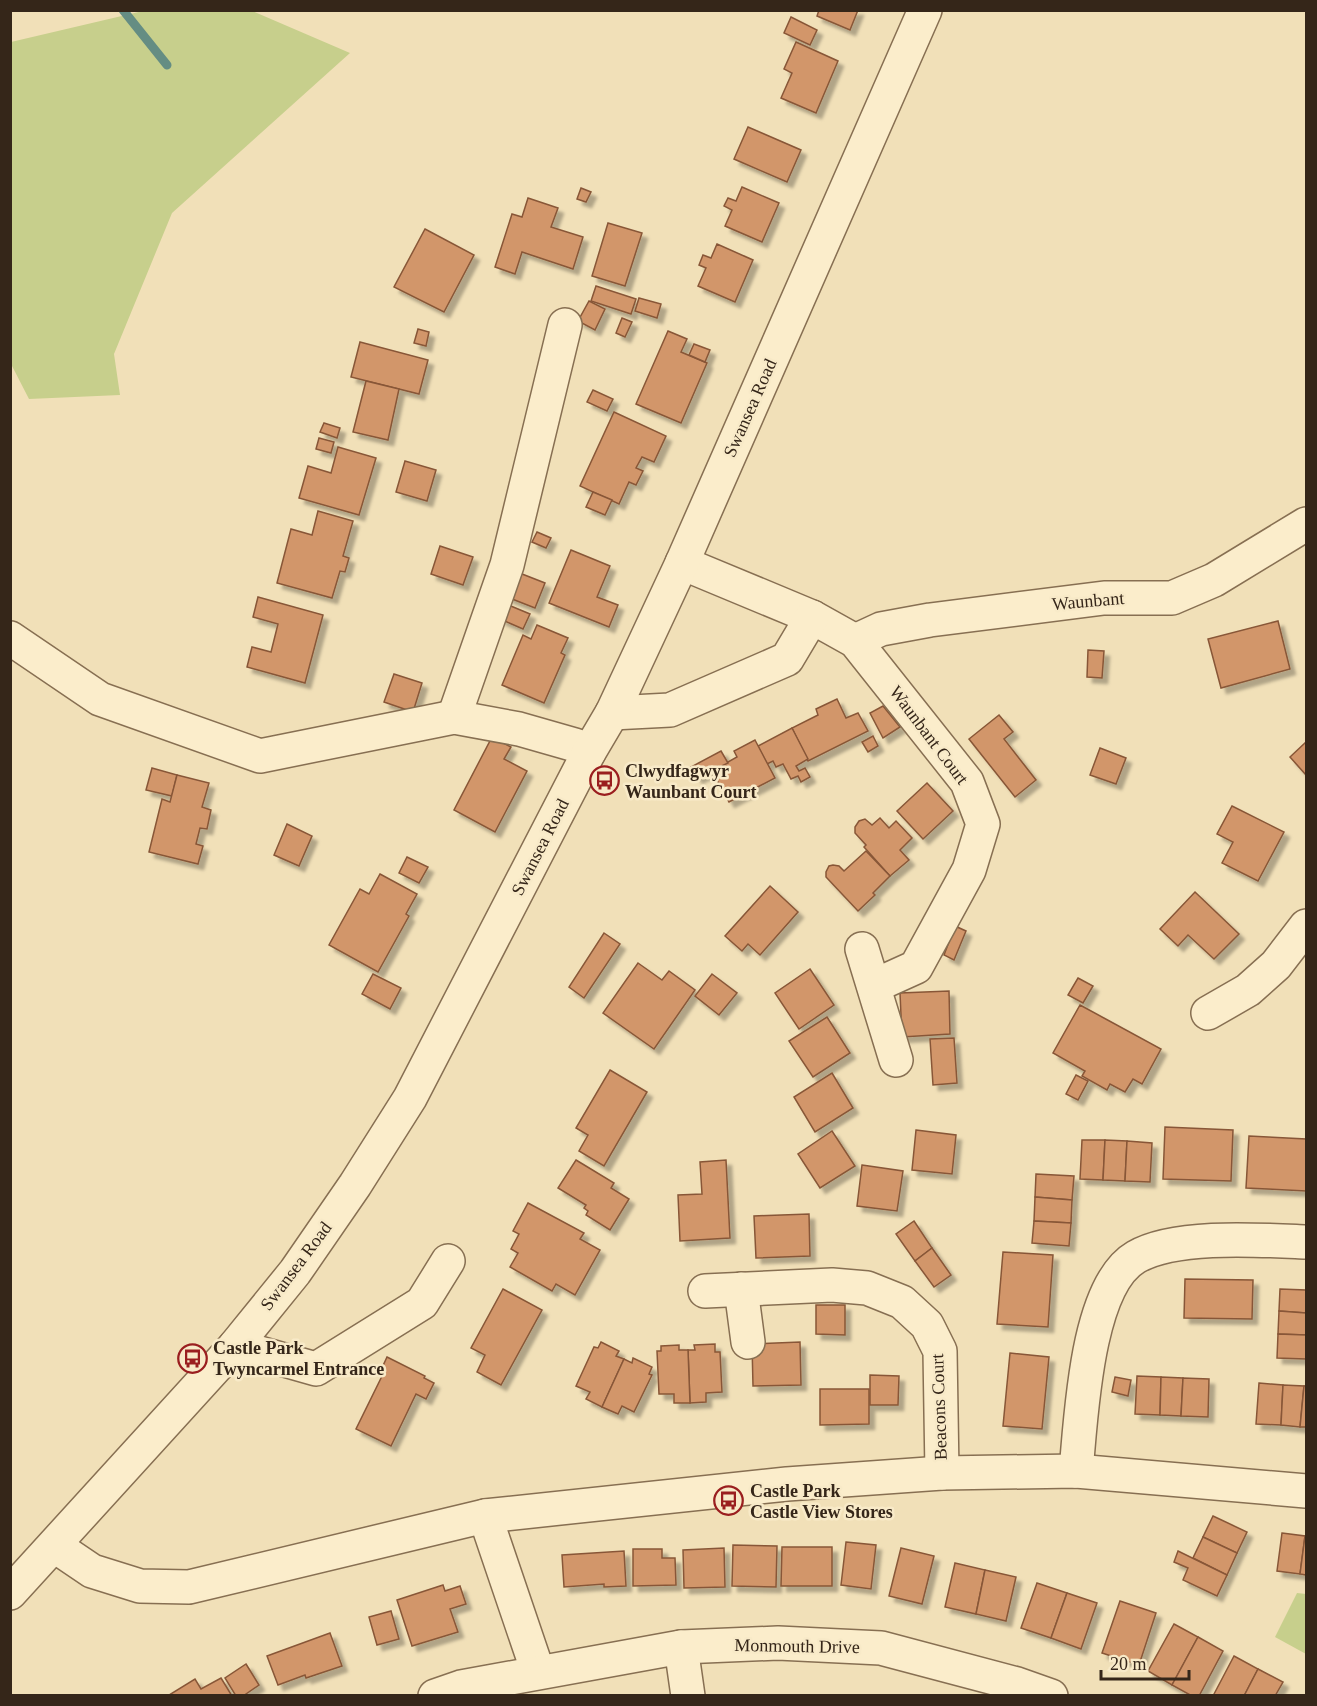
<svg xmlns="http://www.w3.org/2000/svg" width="1317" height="1706" viewBox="0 0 1317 1706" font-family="Georgia,serif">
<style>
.green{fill:#c7cf8c}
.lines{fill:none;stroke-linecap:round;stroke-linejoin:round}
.stream{stroke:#658d83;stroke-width:9}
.building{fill:#d2966b;stroke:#885737;stroke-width:1.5;filter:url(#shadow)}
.minor-casing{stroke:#876f52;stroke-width:36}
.minor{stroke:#fbedcb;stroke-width:33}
.labels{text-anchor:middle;stroke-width:5;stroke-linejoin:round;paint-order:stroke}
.street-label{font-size:18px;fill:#352619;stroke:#f8eac8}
.poi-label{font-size:18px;font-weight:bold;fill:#352619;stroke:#f8eac8;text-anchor:start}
</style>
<defs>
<filter id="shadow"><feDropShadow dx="5.5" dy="5.5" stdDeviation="1.5" flood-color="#0004"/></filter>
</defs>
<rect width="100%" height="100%" fill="#f1e0b8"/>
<!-- green -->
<g class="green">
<path d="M250,10L350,53L172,213L114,354L120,395L29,399L11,364V42L143,11Z"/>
<path d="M1297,1593L1306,1594V1654L1275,1637Z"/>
</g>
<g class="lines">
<!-- stream -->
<path class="stream" d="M123,10L167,65"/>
</g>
<!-- building -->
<g class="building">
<path d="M819,10H858L850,30L817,16Z"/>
<path d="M791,17L817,30L810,45L784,33Z"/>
<path d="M796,42L838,61L816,113L781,98L792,73L784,69Z"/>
<path d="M748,127L801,150L787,182L734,159Z"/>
<path d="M742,187L779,203L762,242L725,226L732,210L724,206L728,198L736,201Z"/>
<path d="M581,188L591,192L586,202L577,199Z"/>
<path d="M528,198L558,208L551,227L583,237L573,269L522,252L515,274L495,267L512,214L522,217Z"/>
<path d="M608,223L642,233L625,286L592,276Z"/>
<path d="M425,229L474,255L444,312L394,287Z"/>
<path d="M717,244L753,260L735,302L698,286L706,268L699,265L703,255L711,258Z"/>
<path d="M596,286L636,299L631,314L591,301Z"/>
<path d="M639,298L661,304L657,318L635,311Z"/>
<path d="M589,301L605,309L595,330L578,321Z"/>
<path d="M622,318L632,322L625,337L616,333Z"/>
<path d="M418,329L429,332L426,346L414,343Z"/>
<path d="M668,331L687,339L681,352L707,363L681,423L636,404Z"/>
<path d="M360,342L428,360L419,394L351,377Z"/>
<path d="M694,344L710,350L705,362L689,355Z"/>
<path d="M366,381L399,389L388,440L353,432Z"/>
<path d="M593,390L613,399L607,411L587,402Z"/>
<path d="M614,412L666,436L654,462L642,457L636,468L643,471L636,485L629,482L619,504L580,486Z"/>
<path d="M324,423L340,428L337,438L320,432Z"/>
<path d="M319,438L334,442L331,453L316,449Z"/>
<path d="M338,447L376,458L359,515L299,498L308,466L331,473Z"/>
<path d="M405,461L436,470L427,501L396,492Z"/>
<path d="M593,492L612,500L605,515L586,507Z"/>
<path d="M318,511L353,521L343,556L349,558L345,572L340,571L332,598L277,583L291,529L312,535Z"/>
<path d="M537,532L551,538L546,548L532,542Z"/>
<path d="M440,546L473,557L463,585L431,574Z"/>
<path d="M571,550L610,566L597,597L618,605L609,627L549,603Z"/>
<path d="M517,572L545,583L535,608L507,597Z"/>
<path d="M258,597L323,615L305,683L247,667L252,647L271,652L278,624L253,617Z"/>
<path d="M506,604L530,614L523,629L500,619Z"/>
<path d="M1278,621L1290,669L1221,688L1208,639Z"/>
<path d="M537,625L568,638L561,653L565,655L544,703L502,685L523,635L531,639Z"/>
<path d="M1088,650L1104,651L1102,678L1087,677Z"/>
<path d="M394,674L422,683L413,712L384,702Z"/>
<path d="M837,699L846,718L858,713L868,731L808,761L792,728L818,715L816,709Z"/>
<path d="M883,706L900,727L883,738L870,713Z"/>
<path d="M999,715L1013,732L1004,739L1036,780L1015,797L969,739Z"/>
<path d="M792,728L808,759L796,766L799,771L805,768L810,777L801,782L798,776L791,779L783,764L776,767L773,761L767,764L758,746Z"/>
<path d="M873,736L878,746L868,752L862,742Z"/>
<path d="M492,737L511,747L504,759L527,771L495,832L454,810Z"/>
<path d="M755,740L775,778L729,802L712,771L737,757L734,751Z"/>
<path d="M1306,742V775L1290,757Z"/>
<path d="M1100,748L1126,758L1116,784L1090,775Z"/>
<path d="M721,751L728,763L697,778L691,767Z"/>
<path d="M152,768L177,775L172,796L146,790Z"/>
<path d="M177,775L209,783L202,807L211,810L207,829L200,828L196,844L203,846L198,864L149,852L162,799L170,802Z"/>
<path d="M927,783L953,811L923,839L897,811Z"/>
<path d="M1232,806L1284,832L1258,881L1222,863L1233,842L1217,834Z"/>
<path d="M880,818L889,828L896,821L912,838L900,850L909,860L890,876L864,847L866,845L855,833V827L859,821L865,819L872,825Z"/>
<path d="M287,824L312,836L299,866L274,855Z"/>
<path d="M866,851L890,876L873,893L875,895L858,911L826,877V872L829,866L833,865L839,866L844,871Z"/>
<path d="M407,857L428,867L419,883L399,873Z"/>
<path d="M380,874L417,894L406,914L409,916L378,972L329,945L360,889L369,894Z"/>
<path d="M770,886L798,912L760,955L748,944L742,951L725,936Z"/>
<path d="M1195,892L1239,934L1214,959L1188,935L1178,946L1160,929Z"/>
<path d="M955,926L966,931L954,960L944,955Z"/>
<path d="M604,933L620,944L584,998L569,987Z"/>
<path d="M638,963L662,980L669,971L695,990L654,1049L603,1013Z"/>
<path d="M810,969L834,1005L799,1029L775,993Z"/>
<path d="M373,974L401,988L390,1009L362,994Z"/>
<path d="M712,974L737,993L719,1015L695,996Z"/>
<path d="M1078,978L1093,986L1083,1003L1068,995Z"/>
<path d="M949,991L950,1034L902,1037L900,993Z"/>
<path d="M1080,1005L1161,1049L1142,1084L1133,1079L1125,1092L1110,1084L1107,1090L1082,1076L1085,1071L1053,1053Z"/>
<path d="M827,1017L850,1053L813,1077L789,1041Z"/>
<path d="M954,1038L957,1083L933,1085L930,1039Z"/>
<path d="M610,1070L647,1092L604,1166L579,1151L588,1135L576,1128Z"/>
<path d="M832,1073L853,1108L815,1132L794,1097Z"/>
<path d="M1076,1075L1088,1081L1078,1100L1066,1094Z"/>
<path d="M1165,1127L1233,1130L1231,1181L1163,1179Z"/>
<path d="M916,1130L956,1135L952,1174L912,1170Z"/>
<path d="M832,1131L855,1166L820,1188L798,1154Z"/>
<path d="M1249,1136L1306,1139V1191L1246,1188Z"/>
<path d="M1082,1140H1105L1103,1180L1080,1179Z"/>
<path d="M1105,1140L1127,1141L1125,1181L1103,1180Z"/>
<path d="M1127,1141L1152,1143L1150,1182L1125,1181Z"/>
<path d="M576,1160L614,1183L611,1188L629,1199L610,1230L586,1215L588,1211L584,1208L586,1205L558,1188Z"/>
<path d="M726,1160L730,1238L680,1241L678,1195L702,1194L700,1162Z"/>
<path d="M862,1165L903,1171L897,1211L857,1206Z"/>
<path d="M1036,1174L1074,1176L1072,1200L1035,1197Z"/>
<path d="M1035,1197L1072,1200L1071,1223L1034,1221Z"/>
<path d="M528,1203L584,1233L580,1239L600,1250L575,1295L556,1284L552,1291L510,1267L518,1253L511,1249L519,1234L513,1231Z"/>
<path d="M809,1214L810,1256L756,1258L754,1216Z"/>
<path d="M914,1221L932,1248L915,1261L896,1234Z"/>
<path d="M1034,1221L1071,1223L1069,1246L1032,1243Z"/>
<path d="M932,1248L951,1275L934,1287L915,1261Z"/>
<path d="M1003,1252L1053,1255L1048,1327L997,1324Z"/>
<path d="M1185,1279L1253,1280L1252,1319L1184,1318Z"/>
<path d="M503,1289L542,1310L501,1385L477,1372L485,1355L471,1348Z"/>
<path d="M1280,1289L1306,1290V1313L1279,1311Z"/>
<path d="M816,1305H845V1335L816,1334Z"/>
<path d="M1279,1311L1306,1313V1335L1278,1334Z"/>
<path d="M1278,1334L1306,1335V1359L1277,1358Z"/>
<path d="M601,1342L619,1351L616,1356L624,1359L602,1407L586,1399L590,1392L576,1386L594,1347L598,1348Z"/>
<path d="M800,1342L801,1385L753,1386L752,1344Z"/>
<path d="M715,1344V1352H720L722,1392L706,1393V1402L690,1403L688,1350H695L694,1345Z"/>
<path d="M679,1345V1350H688L690,1403H674V1394H659L657,1351H661V1346Z"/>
<path d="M1010,1353L1049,1357L1042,1429L1003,1426Z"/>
<path d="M387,1357L425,1376L424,1378L434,1383L426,1399L416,1394L391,1446L356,1429L384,1372L381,1370Z"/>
<path d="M633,1358L652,1367L649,1374L652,1375L634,1412L622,1406L618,1414L602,1407L624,1359L632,1363Z"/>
<path d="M870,1375L899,1376L898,1405H870Z"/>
<path d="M1137,1376L1161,1377L1160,1415L1135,1414Z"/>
<path d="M1115,1377L1131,1380L1128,1396L1112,1392Z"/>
<path d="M1161,1377L1183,1378L1181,1416L1160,1415Z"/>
<path d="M1183,1378L1209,1379L1208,1417L1181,1416Z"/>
<path d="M1259,1383L1283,1385L1281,1425L1256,1424Z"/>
<path d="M1283,1385L1304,1386L1300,1427L1281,1425Z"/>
<path d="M1304,1386H1306V1427H1300Z"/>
<path d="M820,1389H869V1424L820,1425Z"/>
<path d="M1213,1516L1247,1532L1237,1553L1203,1537Z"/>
<path d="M1282,1533L1305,1536L1300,1574L1277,1571Z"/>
<path d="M1305,1536H1306V1575L1300,1574Z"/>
<path d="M1203,1537L1237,1553L1227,1575L1193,1558Z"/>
<path d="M846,1542L876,1545L871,1589L841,1585Z"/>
<path d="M733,1545L777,1546L776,1587L732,1586Z"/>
<path d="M782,1547H832V1586H781Z"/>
<path d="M724,1548L725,1587L684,1588L683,1550Z"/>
<path d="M901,1548L934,1556L922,1604L889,1596Z"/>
<path d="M633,1549H662V1558H675L676,1585L633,1586Z"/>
<path d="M624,1551L626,1586L604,1587V1584L564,1587L562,1555Z"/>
<path d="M1178,1551L1227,1575L1217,1596L1183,1580L1188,1568L1174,1562Z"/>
<path d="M955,1563L985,1570L976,1614L945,1607Z"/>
<path d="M985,1570L1016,1577L1006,1621L976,1614Z"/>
<path d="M1037,1583L1067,1593L1051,1638L1021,1628Z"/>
<path d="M443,1585L445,1591L460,1586L466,1604L450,1609L458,1632L412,1646L397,1600Z"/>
<path d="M1067,1593L1097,1603L1081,1649L1051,1638Z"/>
<path d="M1120,1601L1156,1613L1139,1665L1102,1653Z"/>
<path d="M391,1611L399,1639L377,1645L369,1617Z"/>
<path d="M1174,1624L1198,1637L1172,1685L1148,1671Z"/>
<path d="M330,1633L342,1666L306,1678L305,1675L278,1685L267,1656Z"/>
<path d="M1198,1637L1223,1651L1199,1696H1192L1172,1685Z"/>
<path d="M1234,1656L1258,1669L1244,1696H1213Z"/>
<path d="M246,1664L259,1685L243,1696H236L225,1678Z"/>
<path d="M1258,1669L1283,1682L1275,1696H1244Z"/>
<path d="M221,1678L232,1696L169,1695L195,1679L201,1689Z"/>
</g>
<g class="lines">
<defs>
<g id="minor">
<path d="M682,563L812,617L855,641L967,782L983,824L969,870L916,967L874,986"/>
<path d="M10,638L100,699L260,756L454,717L519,729L575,745L589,752"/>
<path d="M855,641L881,629L930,620L1104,598H1172L1214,580L1306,524"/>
<path d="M612,713L670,710L787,659L812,617"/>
<path d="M454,717L507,565L565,325"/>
<path d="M862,949L896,1060"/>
<path d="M1208,1013L1248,990L1276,965L1306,926"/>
<path d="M741,1289L748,1342"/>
<path d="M705,1291L832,1285L867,1288L902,1302L927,1325L940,1351L942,1473"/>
<path d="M235,1346L316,1369L422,1303L448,1261"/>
<path d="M1076,1471C1081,1419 1086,1286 1136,1257C1175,1234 1261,1240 1306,1242"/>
<path d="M485,1516L538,1672"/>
<path d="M55,1546L92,1571L140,1586L189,1587L485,1516L787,1484L942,1473L1076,1471L1306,1491"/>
<path d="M10,1593L235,1346L295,1272L355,1185L410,1098L589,752L612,713L682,563L925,10"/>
<path d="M681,1647L688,1696"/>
<path d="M435,1696L461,1687L681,1647L778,1643L881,1648L1017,1684L1051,1696"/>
</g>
</defs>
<!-- minor casing -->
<use href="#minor" class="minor-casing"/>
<!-- minor -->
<use href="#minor" class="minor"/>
</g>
<!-- icons -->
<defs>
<symbol id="bus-ring" viewBox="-11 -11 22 22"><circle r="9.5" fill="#f8eac8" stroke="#9a1e1f" stroke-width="1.5"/><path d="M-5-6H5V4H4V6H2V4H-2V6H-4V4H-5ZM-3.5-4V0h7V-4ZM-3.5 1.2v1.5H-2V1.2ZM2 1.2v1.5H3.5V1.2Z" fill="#9a1e1f"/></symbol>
</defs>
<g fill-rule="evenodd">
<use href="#bus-ring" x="588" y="764" width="33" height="33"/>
<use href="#bus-ring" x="176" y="1342" width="33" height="33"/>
<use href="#bus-ring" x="712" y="1484" width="33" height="33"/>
</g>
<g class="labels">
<!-- street labels -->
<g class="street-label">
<text transform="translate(750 408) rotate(-66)" y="6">Swansea Road</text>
<text transform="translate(1088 601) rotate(-5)" y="6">Waunbant</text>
<text transform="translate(929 735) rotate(53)" y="6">Waunbant Court</text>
<text transform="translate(540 847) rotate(-63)" y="6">Swansea Road</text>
<text transform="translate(296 1266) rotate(-53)" y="6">Swansea Road</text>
<text transform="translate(939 1407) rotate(-92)" y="6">Beacons Court</text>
<text transform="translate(797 1646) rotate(1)" y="6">Monmouth Drive</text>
</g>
<!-- poi labels -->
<g class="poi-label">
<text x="625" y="777">Clwydfagwyr<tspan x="625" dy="21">Waunbant Court</tspan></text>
<text x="213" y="1354">Castle Park<tspan x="213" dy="21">Twyncarmel Entrance</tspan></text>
<text x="750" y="1497">Castle Park<tspan x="750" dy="21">Castle View Stores</tspan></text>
</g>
</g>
<!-- border -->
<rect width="1317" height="1706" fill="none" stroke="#352619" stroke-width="24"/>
<!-- scale -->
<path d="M1101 1670v9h88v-9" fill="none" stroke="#352619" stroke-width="3"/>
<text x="1110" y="1670" font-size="18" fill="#352619" stroke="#f8eac8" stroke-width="4.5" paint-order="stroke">20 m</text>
</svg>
